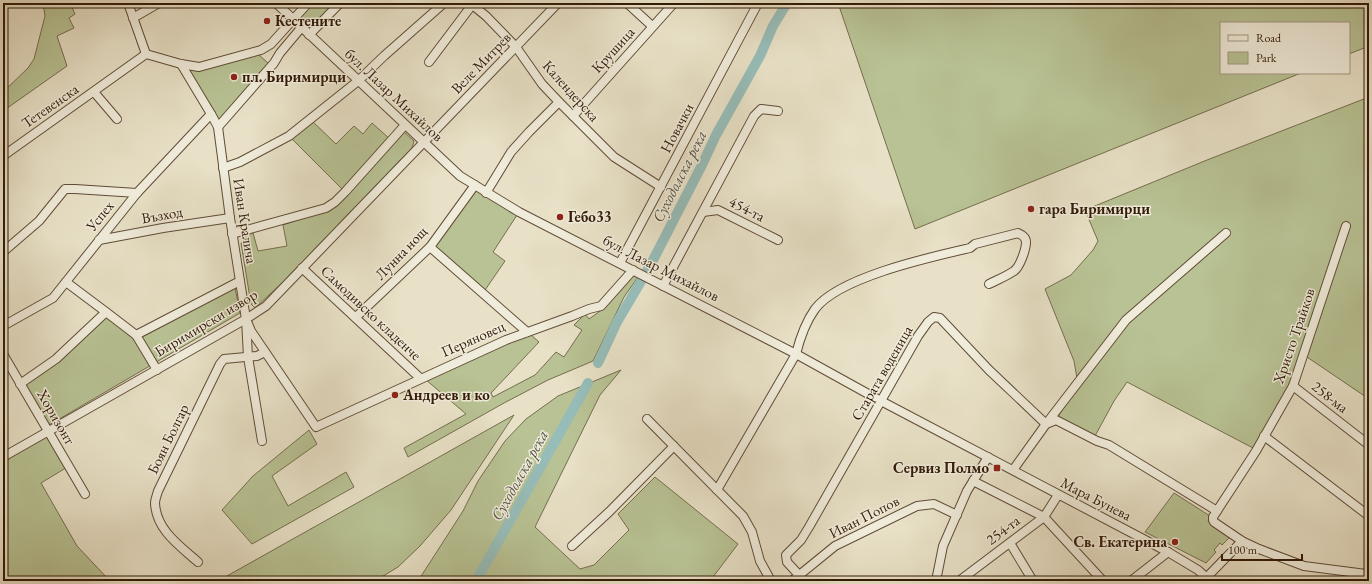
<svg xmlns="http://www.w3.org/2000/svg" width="1372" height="584" viewBox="0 0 1372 584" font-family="'EB Garamond',serif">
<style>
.green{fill:#b8c294;stroke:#756e4e}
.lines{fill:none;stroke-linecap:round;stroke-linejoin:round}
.river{stroke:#97bdb9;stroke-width:10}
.minor-casing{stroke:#604c37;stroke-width:10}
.minor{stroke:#f0ecdb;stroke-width:8}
.poi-dot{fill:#8f2418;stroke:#f0ecdb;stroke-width:1.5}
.labels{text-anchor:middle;stroke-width:3;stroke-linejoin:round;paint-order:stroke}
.poi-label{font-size:15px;font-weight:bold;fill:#321a07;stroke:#f0ecdb;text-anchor:start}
.street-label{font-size:15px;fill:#321a07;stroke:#f0ecdb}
.water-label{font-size:16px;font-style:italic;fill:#555345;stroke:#f0ecdb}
</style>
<rect width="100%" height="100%" fill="#e8e1c7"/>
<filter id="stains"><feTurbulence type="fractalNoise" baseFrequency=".005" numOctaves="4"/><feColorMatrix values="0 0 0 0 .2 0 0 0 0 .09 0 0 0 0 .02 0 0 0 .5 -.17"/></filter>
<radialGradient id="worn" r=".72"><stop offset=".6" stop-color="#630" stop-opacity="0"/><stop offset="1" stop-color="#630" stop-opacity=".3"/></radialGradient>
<!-- green -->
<g class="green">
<path d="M43,3H70L75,14L69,18L74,28L57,36L67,66L3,111V92L28,68L34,59L45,16Z"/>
<path d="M308,3H340L309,35L293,19Z"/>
<path d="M838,3H1369V46L1349,54V23H1221V73H1301L915,229Z"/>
<path d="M258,54L269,64L218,122L185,67Z"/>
<path d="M1369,97V399L1301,353L1290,386L1253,448L1127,382L1114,401L1095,436L1058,417L1078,384L1074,361L1045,289L1071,275L1093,250L1098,241L1085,210L1207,160Z"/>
<path d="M310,119L336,144L354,126L363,134L372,123L391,140L345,192L289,136Z"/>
<path d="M403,131L414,141L412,148L284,281L255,308L251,304L241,243L246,242L244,235L253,233L258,251L287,246L283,225L327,210Z"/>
<path d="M475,185L519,212L493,252L505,261L483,293L430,247Z"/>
<path d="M633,275L638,277L624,297L593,361L548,380L504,403L408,457L404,448L466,414L425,379L477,356L530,334L539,342L491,393L493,397L535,375L556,352L564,357L582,330L574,325L585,314L589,319L603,309Z"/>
<path d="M235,288L240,313L49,425L25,384L59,362L108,316L136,340Z"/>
<path d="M621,370L600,395L535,527L580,569L594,565L629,530L618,514L655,477L738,544L710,581H418L463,511L478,481L505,441L526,419L558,396Z"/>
<path d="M514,415L451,510L420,546L398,567L375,581H218Z"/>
<path d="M309,430L317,444L272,476L288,506L346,472L354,487L252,544L222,510L253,476Z"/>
<path d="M48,431L69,466L41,483L77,546L110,581H3V461Z"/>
<path d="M1174,493L1210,516L1208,521L1231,536L1222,545L1220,543L1214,550L1216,552L1206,563L1145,532Z"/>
</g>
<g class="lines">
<!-- river -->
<g class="river">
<path d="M598,363L617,322L650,266L702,165L716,135L760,56L773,26L787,3"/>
<path d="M476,581L588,383"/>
</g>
<defs>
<g id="minor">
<path d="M128,3L146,54"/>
<path d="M276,3L460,176L519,212L796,354L881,401L1168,552L1198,570L1210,581"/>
<path d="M470,3L486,16L516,47L542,84L559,102L614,157L661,187"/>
<path d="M627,3L652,26"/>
<path d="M133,18L159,3"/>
<path d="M309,35L340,3"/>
<path d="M429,62L472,5"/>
<path d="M181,64L211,114L218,127L230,218L246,319L248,357L262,441"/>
<path d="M94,92L117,119"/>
<path d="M573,116L674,3"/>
<path d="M218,127L274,63L280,53L301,28"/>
<path d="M3,156L146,54L181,64L199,67L261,50L271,44L308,3"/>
<path d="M223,168L240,162L289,136L358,81L384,56L444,3"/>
<path d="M486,193L511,152L529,132L559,102"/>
<path d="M703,212L718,210L778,240"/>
<path d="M1346,226L1293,386L1256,451L1213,517V520L1214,522L1242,541L1259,549L1304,566L1366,574"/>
<path d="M232,234L326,208L335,202L345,192L405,125"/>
<path d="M99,240L163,228L230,218"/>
<path d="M430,247L527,332"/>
<path d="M3,252L39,221L65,189H75L137,193"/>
<path d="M620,263L757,5L755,3"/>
<path d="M302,268L420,378"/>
<path d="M66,282L106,312L136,335L157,370"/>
<path d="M663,286L754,116L761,109L778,111"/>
<path d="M356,317L430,247L475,185"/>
<path d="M246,319L251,331L316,427L506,340L572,316L589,309L601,306L633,270"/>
<path d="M3,326L53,298L137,193L211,114"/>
<path d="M136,335L240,281"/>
<path d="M3,354L85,494"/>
<path d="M20,384L56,359L106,312"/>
<path d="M1293,386L1369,445"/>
<path d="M647,419L743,516L752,532L760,561L771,581"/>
<path d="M1264,436L1369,516"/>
<path d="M3,457L246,319L266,306L558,3"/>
<path d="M1013,470L1046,424L1126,320L1226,233"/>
<path d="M973,481L1044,517L1103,581"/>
<path d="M717,490L796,354C800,338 805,323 815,309C839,277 931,257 970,248L975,244L1018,233C1022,235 1026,237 1026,242C1026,249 1020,267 1014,271C1007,276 997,280 989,284"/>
<path d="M1010,543L1033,581"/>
<path d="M572,546L609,512L674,446"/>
<path d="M198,562C180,546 156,530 155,503C155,499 157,495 158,491L220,364L224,359L257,356L265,352"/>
<path d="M799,575L787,562L786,555L801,540L809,527L918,336L928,322L934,317L940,318L989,370L1046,424L1056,420L1097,441L1109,445L1217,511"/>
<path d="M1207,577L1242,541"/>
<path d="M792,581L835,546L917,506L934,504L957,515"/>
<path d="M936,581L943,546L967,491L988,457"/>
<path d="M959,581L1044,517L1058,495"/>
<path d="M1131,581L1168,552"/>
<path d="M1359,581L1368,571"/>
</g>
</defs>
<!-- minor casing -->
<use href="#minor" class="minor-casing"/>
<!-- minor -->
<use href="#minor" class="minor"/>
</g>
<!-- markers -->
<g class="poi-dot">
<circle cx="267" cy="21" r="4"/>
<circle cx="234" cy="77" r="4"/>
<circle cx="1031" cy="209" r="4"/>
<circle cx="560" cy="217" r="4"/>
<circle cx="395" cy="395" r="4"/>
<rect x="993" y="464" width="8" height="8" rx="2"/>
<circle cx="1175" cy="542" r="4"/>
</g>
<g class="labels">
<!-- poi labels -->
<g class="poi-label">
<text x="275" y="26">Кестените</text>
<text x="242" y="82">пл. Биримирци</text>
<text x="1039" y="214">гара Биримирци</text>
<text x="568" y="222">Гебо33</text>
<text x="403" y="400">Андреев и ко</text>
<text x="989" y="473" text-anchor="end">Сервиз Полмо</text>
<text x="1167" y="547" text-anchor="end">Св. Екатерина</text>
</g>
<!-- street labels -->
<g class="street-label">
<text transform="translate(613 50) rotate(-48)" y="5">Крушица</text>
<text transform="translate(481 63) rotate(-46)" y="5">Веле Митрев</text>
<text transform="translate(571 91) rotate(48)" y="5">Календерска</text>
<text transform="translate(394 95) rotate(43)" y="5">бул. Лазар Михайлов</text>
<text transform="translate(50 106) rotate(-35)" y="5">Тетевенска</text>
<text transform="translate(677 128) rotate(-62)" y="5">Новачки</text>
<text transform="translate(747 209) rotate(27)" y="5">454-та</text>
<text transform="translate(162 215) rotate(-10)" y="5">Възход</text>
<text transform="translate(100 216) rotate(-51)" y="5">Успех</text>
<text transform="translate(245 221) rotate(81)" y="5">Иван Кралича</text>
<text transform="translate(401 253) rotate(-46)" y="5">Лунна нощ</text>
<text transform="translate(661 268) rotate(27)" y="5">бул. Лазар Михайлов</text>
<text transform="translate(371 313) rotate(43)" y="5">Самодивско кладенче</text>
<text transform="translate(206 323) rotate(-31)" y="5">Биримирски извор</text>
<text transform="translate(1294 336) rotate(-71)" y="5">Христо Трайков</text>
<text transform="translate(473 339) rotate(-24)" y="5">Перяновец</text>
<text transform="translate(882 373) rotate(-60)" y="5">Старата воденица</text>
<text transform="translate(1330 397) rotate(38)" y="5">258-ма</text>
<text transform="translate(56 417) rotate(60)" y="5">Хоризонт</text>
<text transform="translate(168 439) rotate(-64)" y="5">Боян Болгар</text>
<text transform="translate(1096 499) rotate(27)" y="5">Мара Бунева</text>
<text transform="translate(864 517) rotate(-27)" y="5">Иван Попов</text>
<text transform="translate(1003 530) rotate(-37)" y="5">254-та</text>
</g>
<!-- water labels -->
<g class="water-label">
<text transform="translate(679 176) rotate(-63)" y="6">Суходолска река</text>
<text transform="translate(519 475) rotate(-61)" y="6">Суходолска река</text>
</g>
</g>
<!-- margin -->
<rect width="1372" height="584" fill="none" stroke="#e8e1c7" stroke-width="16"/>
<rect x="4" y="4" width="1364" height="576" fill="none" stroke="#321a07" stroke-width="2"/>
<rect x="8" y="8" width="1356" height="568" fill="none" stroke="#321a07"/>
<!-- legend -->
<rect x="1220" y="22" width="130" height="52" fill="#f0ecdb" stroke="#a49886"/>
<rect x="1228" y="35" width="20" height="6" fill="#f0ecdb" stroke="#a49886"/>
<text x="1256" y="42" font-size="12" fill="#321a07">Road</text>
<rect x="1228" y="52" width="20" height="12" fill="#b8c294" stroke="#a49886"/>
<text x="1256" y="62" font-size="12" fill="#321a07">Park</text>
<!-- scale -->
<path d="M1222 554v6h80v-6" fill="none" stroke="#321a07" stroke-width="2"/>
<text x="1228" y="554" font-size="12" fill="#321a07" stroke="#f0ecdb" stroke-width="3" paint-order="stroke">100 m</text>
<rect width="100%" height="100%" filter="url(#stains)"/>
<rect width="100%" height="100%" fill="url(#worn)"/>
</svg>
